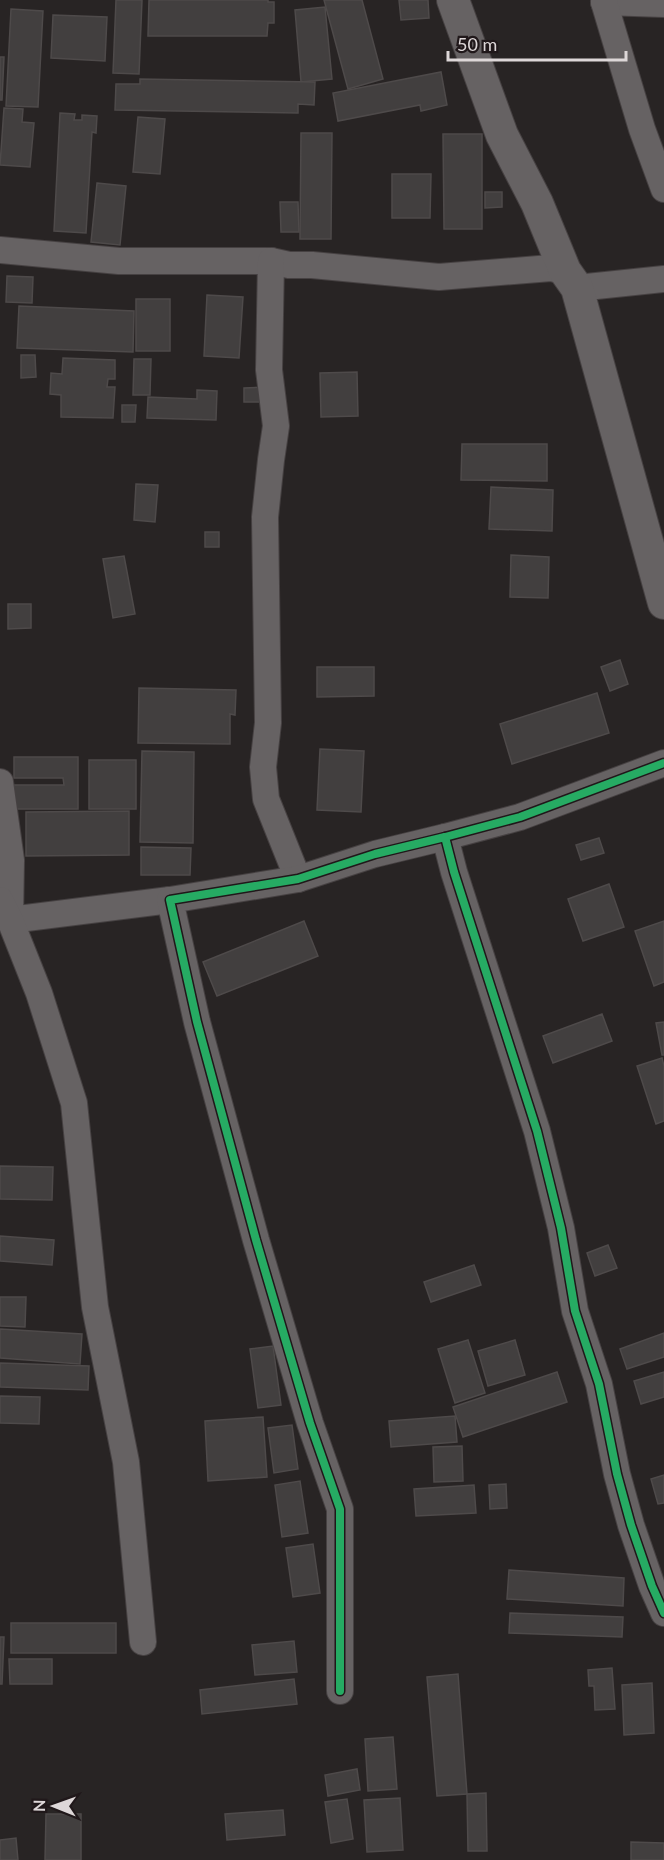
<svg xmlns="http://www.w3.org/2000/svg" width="664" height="1860" viewBox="0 0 664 1860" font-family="Lato,sans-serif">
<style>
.building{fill:#423f3f;stroke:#4e4a4a;stroke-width:1.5}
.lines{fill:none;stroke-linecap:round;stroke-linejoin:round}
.minor-casing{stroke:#464142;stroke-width:28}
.tertiary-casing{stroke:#464142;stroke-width:34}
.minor{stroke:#666263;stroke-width:26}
.tertiary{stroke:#666263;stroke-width:32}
.cycleway-casing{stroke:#20181a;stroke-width:11}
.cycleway{stroke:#26ab63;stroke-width:8}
</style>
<rect width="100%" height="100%" fill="#282424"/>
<!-- building -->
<g class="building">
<path d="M116,0H142L139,74L113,73Z"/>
<path d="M149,0H268V2H274V23H268L267,36H148Z"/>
<path d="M324,0H362L383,79L348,89Z"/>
<path d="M399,0H428L429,18L401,20Z"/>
<path d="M325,7L332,79L301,82L295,10Z"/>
<path d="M11,9L43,11L38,107L6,106Z"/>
<path d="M53,15L107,17L105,61L51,58Z"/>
<path d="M0,57H4L2,100H0Z"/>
<path d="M441,72L447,105L421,111L420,105L338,121L333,93Z"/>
<path d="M140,79L315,82L314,105L298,104V113L115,110L116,84H140Z"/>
<path d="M4,108L23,109L22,122L34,123L30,167L0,165Z"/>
<path d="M60,113L75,114L74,120H82V115L97,116L96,133L92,132L86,233L54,231Z"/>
<path d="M138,117L165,119L160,174L133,172Z"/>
<path d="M301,133H332L331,239H300Z"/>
<path d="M443,134H482V229H444Z"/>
<path d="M392,174H431L430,218H392Z"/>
<path d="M97,183L126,186L120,245L91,242Z"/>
<path d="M485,192H502V207L485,208Z"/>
<path d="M280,202H298L299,232H281Z"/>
<path d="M7,276L33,277L32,303L6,302Z"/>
<path d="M207,295L243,297L239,358L204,356Z"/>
<rect x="136" y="299" width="34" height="52"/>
<path d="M19,306L134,311L133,352L17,348Z"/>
<path d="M21,355H35L36,377L21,378Z"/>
<path d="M63,358L115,360V379H108L107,387H115L113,418L61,417V395L50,394L51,373L62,374Z"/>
<path d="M134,359H151L150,395H133Z"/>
<path d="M357,372L358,416L321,417L320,373Z"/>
<path d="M266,387V402H244V388Z"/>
<path d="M197,390L217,391L216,420L147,418L148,397L197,399Z"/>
<path d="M122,405H136L135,422H122Z"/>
<path d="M462,444H547V481L461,480Z"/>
<path d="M136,484L158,485L155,522L134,520Z"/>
<path d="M491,487L553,490L552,531L489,529Z"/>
<rect x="205" y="532" width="14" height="15"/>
<path d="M511,555L549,557L548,598L510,597Z"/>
<path d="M124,556L135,614L113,618L103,559Z"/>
<path d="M8,604H31V628L8,629Z"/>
<path d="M620,660L628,684L610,691L601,667Z"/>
<path d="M317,667H374V696L317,697Z"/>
<path d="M139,688L236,690L235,715L230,714V744L138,743Z"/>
<path d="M597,693L609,733L512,764L500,724Z"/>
<path d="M320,749L364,751L361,812L317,810Z"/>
<path d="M142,751L194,752L193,843L140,842Z"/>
<path d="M14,757H78V809H14V785H64L63,778H14Z"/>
<rect x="89" y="760" width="47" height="49"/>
<path d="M129,811V855L26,856V812Z"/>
<path d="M599,838L604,853L581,860L576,845Z"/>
<path d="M141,847L191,848L190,875H141Z"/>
<path d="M609,884L624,927L583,941L568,899Z"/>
<path d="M304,921L318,956L217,996L203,962Z"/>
<path d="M664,921V982L654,986L635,931Z"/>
<path d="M602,1014L612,1041L553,1063L543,1036Z"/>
<path d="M664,1022V1055H662L656,1023Z"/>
<path d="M662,1058L664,1066V1121L656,1124L637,1066Z"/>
<path d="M0,1166L53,1167L52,1200L0,1199Z"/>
<path d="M0,1236L54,1240L52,1265L0,1261Z"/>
<path d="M608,1245L617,1268L595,1276L587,1253Z"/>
<path d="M474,1265L481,1285L431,1302L424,1282Z"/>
<path d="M0,1297H26L25,1327L0,1326Z"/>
<path d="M0,1329L82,1334L80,1364L0,1358Z"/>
<path d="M664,1333V1357L627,1369L620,1349Z"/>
<path d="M468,1340L485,1393L455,1403L438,1349Z"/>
<path d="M515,1340L525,1375L488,1386L478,1351Z"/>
<path d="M273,1346L281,1405L258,1408L250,1349Z"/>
<path d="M0,1363L89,1366L88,1390L0,1387Z"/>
<path d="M557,1372L567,1402L463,1437L453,1407Z"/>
<path d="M664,1372V1397L641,1404L634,1381Z"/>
<path d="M0,1396L40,1397L39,1424L0,1423Z"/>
<path d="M455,1416L457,1442L391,1447L389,1421Z"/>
<path d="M263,1417L267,1477L208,1481L205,1421Z"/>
<path d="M292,1425L298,1469L274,1473L268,1428Z"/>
<path d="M462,1446L463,1481L434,1482L433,1447Z"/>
<path d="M664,1475V1503L658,1504L651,1479Z"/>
<path d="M300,1481L308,1533L282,1537L275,1485Z"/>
<path d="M506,1484L507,1508L490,1509L489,1485Z"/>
<path d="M474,1485L476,1513L416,1516L414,1489Z"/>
<path d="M313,1544L320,1593L293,1597L286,1548Z"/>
<path d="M509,1570L624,1578L623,1606L507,1599Z"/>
<path d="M510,1613L623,1617L622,1637L509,1633Z"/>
<rect x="11" y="1623" width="105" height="30"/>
<path d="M0,1637H4L2,1684H0Z"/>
<path d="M294,1641L297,1672L255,1675L252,1645Z"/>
<path d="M9,1659H52V1684H10Z"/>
<path d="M612,1668L615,1709L595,1710L594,1686H589L588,1670Z"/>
<path d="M458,1674L467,1794L437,1796L427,1677Z"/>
<path d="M294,1679L297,1704L202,1714L200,1690Z"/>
<path d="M652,1683L654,1733L624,1735L622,1685Z"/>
<path d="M393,1737L397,1789L368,1791L365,1739Z"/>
<path d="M357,1769L360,1790L328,1796L325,1775Z"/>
<path d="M486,1793L487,1851H468L467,1794Z"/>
<path d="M400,1798L403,1850L367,1852L364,1800Z"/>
<path d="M347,1799L353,1839L331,1843L325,1802Z"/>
<path d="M283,1810L285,1835L227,1840L225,1814Z"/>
<path d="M46,1814H81V1860H45Z"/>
<path d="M16,1838L18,1860H0V1840Z"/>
<path d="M631,1842L664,1843V1860H631Z"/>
</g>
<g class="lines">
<defs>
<g id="minor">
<path d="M604,0V2L664,4"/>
<path d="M604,2L642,129L664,189"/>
<path d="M0,250L119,261H271L289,265H312L439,277L551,268L565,271"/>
<path d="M271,261L269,370L276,426L271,460L265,517L268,723L263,767L266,799L298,879"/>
<path d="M577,288L664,279"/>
<path d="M664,763L520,817L445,837L454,872L537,1131L561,1228L575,1311L599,1384L617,1474L631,1525L652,1586L664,1613"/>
<path d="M0,782L11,860L10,920L170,900"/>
<path d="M0,900L10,920L39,993L74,1103L95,1307L126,1462L143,1642"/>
<path d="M340,1691V1509L310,1423L256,1240L197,1022L170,900L298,879L375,854L445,837"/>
</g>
<path id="tertiary" d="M453,0L502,135L537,203L565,271L577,288L664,603"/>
</defs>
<!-- minor casing -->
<use href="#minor" class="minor-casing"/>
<!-- tertiary casing -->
<use href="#tertiary" class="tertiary-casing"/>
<!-- minor -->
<use href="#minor" class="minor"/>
<!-- tertiary -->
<use href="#tertiary" class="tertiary"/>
<defs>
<g id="cycleway">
<path d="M664,763L520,817L445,837L454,872L537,1131L561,1228L575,1311L599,1384L617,1474L631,1525L652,1586L664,1613"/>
<path d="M340,1691V1509L310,1423L256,1240L197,1022L170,900L298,879L375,854L445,837"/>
</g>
</defs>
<!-- cycleway casing -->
<use href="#cycleway" class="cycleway-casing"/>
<!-- cycleway -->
<use href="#cycleway" class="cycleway"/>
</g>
<!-- north arrow -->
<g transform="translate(54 1806) rotate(271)" stroke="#20181a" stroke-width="4.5" paint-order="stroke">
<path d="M0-4.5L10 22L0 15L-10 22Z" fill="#ddd7d8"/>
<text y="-9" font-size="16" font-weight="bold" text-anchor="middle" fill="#ddd7d8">N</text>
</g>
<!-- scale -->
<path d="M448 51v9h178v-9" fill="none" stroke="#ddd7d8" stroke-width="3"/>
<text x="457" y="51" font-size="18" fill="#ddd7d8" stroke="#20181a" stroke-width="4.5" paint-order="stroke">50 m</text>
</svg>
